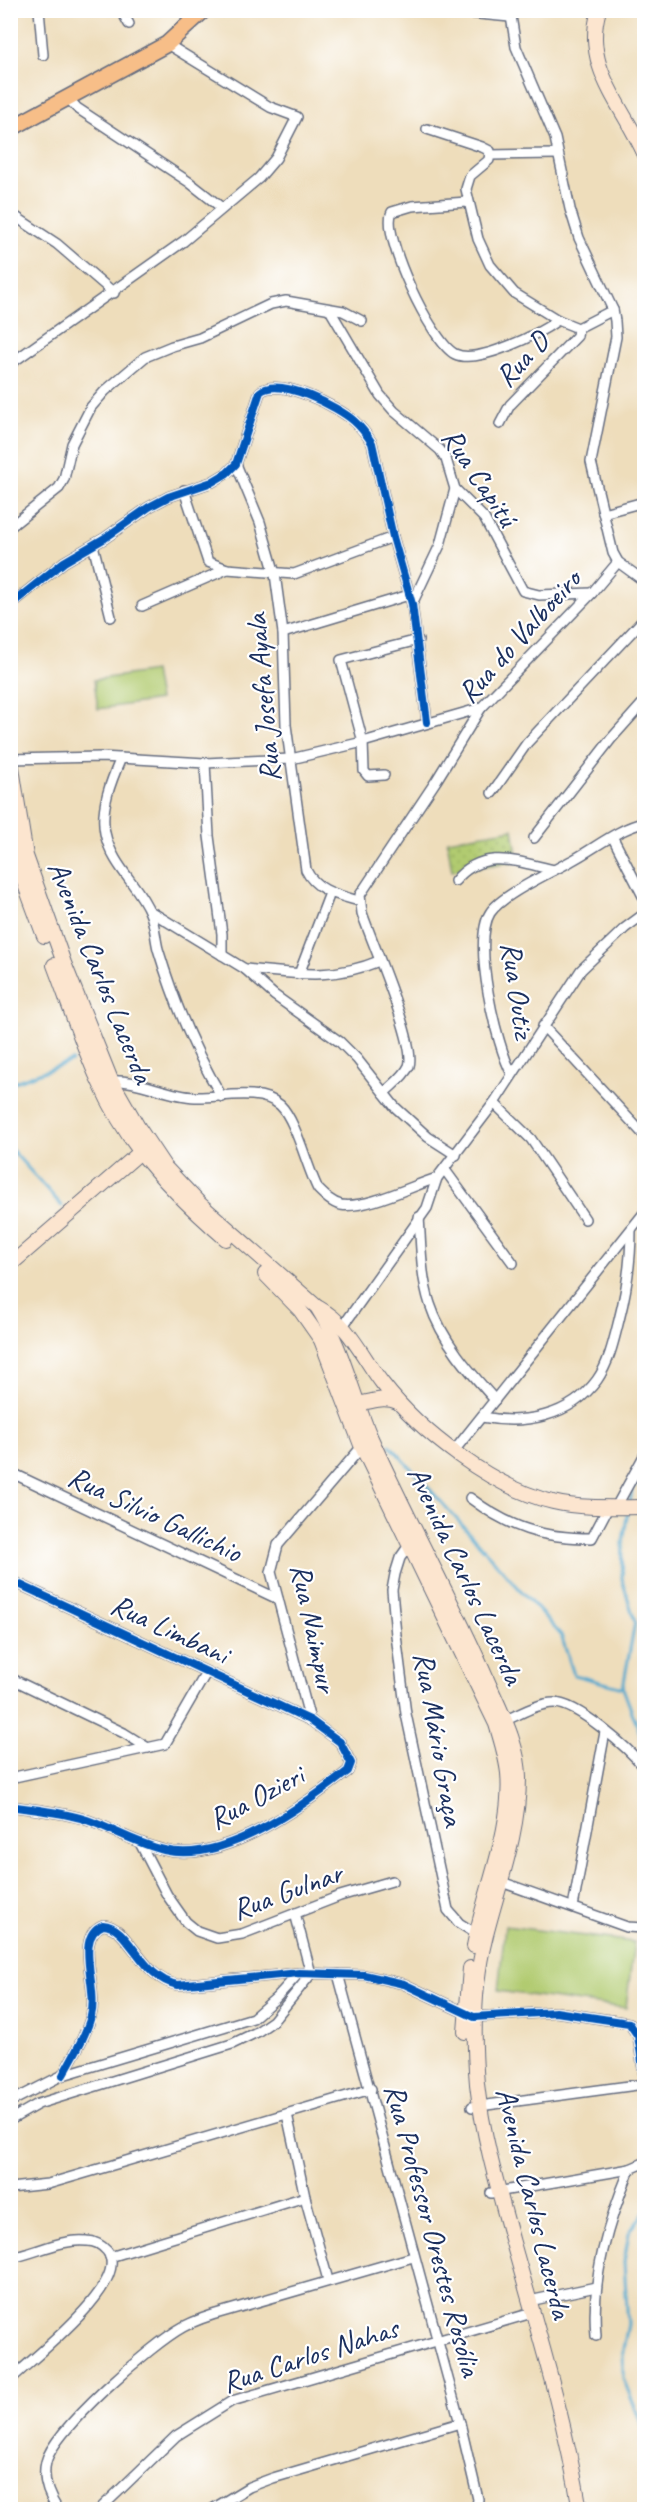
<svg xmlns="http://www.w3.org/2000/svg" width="655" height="2520" viewBox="0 0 655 2520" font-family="Caveat,sans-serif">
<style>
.park{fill:url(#park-dots);stroke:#667d67;stroke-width:1.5}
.pitch{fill:#b1cb70;stroke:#667d67;stroke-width:1.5}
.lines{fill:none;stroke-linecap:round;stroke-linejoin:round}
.stream{stroke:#51a8ce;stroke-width:3}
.street-casing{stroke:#656c7f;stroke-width:12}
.secondary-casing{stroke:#656c7f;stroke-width:16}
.primary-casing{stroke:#656c7f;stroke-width:18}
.street{stroke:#fff;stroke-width:9}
.secondary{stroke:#fce5cf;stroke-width:14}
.primary{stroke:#f7be88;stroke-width:15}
.cycleway-casing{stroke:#fff;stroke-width:11}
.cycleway{stroke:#0057b8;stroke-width:8}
.labels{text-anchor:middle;stroke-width:4.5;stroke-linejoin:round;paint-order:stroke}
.street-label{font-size:30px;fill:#1b2f5e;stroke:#fff}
</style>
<defs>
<pattern id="park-dots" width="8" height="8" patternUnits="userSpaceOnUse" patternTransform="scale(1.5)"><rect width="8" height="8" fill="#b1cb70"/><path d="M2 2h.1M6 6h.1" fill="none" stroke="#8fa55f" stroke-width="1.8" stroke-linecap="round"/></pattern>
</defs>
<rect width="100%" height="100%" fill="#fff"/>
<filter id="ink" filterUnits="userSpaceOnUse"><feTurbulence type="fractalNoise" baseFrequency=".0167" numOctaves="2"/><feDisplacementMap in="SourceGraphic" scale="12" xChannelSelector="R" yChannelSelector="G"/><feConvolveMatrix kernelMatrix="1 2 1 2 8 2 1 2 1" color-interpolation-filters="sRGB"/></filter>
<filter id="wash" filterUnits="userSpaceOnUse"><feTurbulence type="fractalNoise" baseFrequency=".008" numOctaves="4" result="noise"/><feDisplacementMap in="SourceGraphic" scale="24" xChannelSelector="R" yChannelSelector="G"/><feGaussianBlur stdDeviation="1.35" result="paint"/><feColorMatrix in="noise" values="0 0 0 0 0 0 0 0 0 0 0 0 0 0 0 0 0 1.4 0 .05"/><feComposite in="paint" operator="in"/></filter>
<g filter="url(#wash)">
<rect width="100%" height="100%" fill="#edb"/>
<!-- park -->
<path class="park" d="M513,829L518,861L452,871L447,840Z"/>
<!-- pitch -->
<g class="pitch">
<path d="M154,671L159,700L98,709L94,680Z"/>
<path d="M505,1926L634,1942L626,2008L498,1991Z"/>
</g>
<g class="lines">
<!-- stream -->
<g class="stream">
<path d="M10,1071L12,1083"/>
<path d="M10,1088L12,1083L72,1061"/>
<path d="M10,1148L62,1206"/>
<path d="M390,1445L561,1635L574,1675L623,1688"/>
<path d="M630,1503L632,1489L644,1470"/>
<path d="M628,1510L623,1542L622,1579L635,1622L623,1688L644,1744"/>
<path d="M644,2212L629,2233L624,2262L628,2324L623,2350V2378L644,2430"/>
</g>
</g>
</g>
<g filter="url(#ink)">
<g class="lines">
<defs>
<g id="street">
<path d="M39,10L43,55"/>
<path d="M121,10L129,24"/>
<path d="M437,10L510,17"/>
<path d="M510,10L516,47L555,138L570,209L579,238L613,310L615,321L616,337L591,462L613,553L618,562L644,581"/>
<path d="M67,97L77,108L189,182L222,208"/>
<path d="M427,129L482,147L490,151L489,160L470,176L466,189L478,239L490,265L514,293L558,320L578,328L613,310"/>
<path d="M491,155L558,154"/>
<path d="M467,202L412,206L392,212C380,234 432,343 455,354C477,365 539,334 558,320"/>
<path d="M10,213L57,244L114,293"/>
<path d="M330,310L380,395L394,411L440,450L446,459L455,489L484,518L523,591L539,595L592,593"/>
<path d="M10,364L184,241L259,178L276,158L297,117L270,107L167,44"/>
<path d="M500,424L510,405L577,336L578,328"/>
<path d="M236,464L260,522L275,574L283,633L286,725L306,870C316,891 338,895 359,901"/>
<path d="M184,490L208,562L227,569L294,574L393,537"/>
<path d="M603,513L644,502"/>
<path d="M10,527L59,488L64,479L72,444L91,407L105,391L145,357L172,346L200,338L271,304L286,301L343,311L362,321"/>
<path d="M93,545L111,617"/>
<path d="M412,604L440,545L455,489"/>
<path d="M10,605L64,562L105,538L149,507L168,497L212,482L227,473L236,464L260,392C279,376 338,407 354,421C362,428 367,435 372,443L393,537L412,604L427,722"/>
<path d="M142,606L227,569"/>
<path d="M283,633L409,595"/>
<path d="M121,758C111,781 100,808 105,833C112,867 140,886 150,913C155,924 155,937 158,949C173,999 195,1052 222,1097"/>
<path d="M10,759L102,757L205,763L291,759L363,742L481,708"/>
<path d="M205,763L209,836L222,934V955"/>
<path d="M384,775L368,776L364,771L363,742L341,660L418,640"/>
<path d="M492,793L527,743L644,619"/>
<path d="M534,838L611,739L644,702"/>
<path d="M613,838L644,898"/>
<path d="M455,881C483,847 518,862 554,870"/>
<path d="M150,911L245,969L274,995L340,1042L357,1059L395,1107L428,1137L456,1155"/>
<path d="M245,969C294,973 331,981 379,961"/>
<path d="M299,974L330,893"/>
<path d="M543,1026L644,1135"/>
<path d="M512,1074C496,1045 472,942 490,913C501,895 552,872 571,861C594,849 619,828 644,823"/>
<path d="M109,1081C137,1078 166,1096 195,1097C219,1098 260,1087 280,1105C296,1120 307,1168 318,1189C325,1196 332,1203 341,1205C367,1209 411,1186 437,1178"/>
<path d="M384,1093C392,1085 404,1077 409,1066C417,1045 371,940 362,913L360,895L436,781L481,708L592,593L618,562"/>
<path d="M494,1103L531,1139L585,1219"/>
<path d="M445,1170L513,1263"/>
<path d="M419,1217C421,1246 421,1277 430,1304C442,1341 470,1372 495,1400"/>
<path d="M338,1327L343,1326L427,1208L437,1178L494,1103L581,970L625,928L644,914"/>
<path d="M482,1417C524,1425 570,1417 597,1380C609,1363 614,1340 619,1320C627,1289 631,1263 631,1230"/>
<path d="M454,1451L644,1213"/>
<path d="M10,1472L278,1599"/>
<path d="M470,1498C510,1528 541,1538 592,1538L609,1506"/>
<path d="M616,1507L644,1456"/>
<path d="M412,1541L400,1558L395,1574L392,1590L396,1635L406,1714L448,1910L459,1923L480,1936"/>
<path d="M10,1580L310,1720L340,1742L351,1763L348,1771C304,1805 223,1865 164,1850C137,1844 113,1829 87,1820C63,1812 36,1810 10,1806"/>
<path d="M10,1678L124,1733L148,1748"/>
<path d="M310,1720L271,1572L278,1545L365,1443"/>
<path d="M501,1722C517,1716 537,1703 554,1703C578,1703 629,1749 644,1767"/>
<path d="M10,1778L165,1744L206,1673"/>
<path d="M140,1843L167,1895L186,1922L197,1931L217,1938L242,1934L340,1896L392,1881"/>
<path d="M496,1880L627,1927L644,1928"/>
<path d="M573,1907L605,1732"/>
<path d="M338,1974L460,2423L478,2499L477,2507L474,2510"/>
<path d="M63,2075C73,2056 86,2036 91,2016C99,1986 73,1937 103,1925C130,1926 140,1978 178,1985L299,1973L364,1975L404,1984L474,2017L556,2012L629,2023L638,2036L644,2075"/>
<path d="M10,2102L63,2075L253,2018L276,1998L299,1973"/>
<path d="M472,2107L644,2084"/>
<path d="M287,2114L305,2197L328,2280"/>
<path d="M10,2120L38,2104L232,2044L257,2032L273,2021L311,1974L295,1913"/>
<path d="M10,2188L48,2184L371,2089"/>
<path d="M491,2193L630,2169L644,2163"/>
<path d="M110,2257L305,2197"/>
<path d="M10,2258C34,2254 62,2238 87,2241C94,2241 102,2245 107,2251C133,2282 31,2359 10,2380"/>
<path d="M529,2301L596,2287"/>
<path d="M596,2336C591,2278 608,2222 630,2169"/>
<path d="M58,2510C48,2495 42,2479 46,2462C54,2429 152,2344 183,2327C196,2320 211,2315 226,2311L413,2257"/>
<path d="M99,2510L176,2436L232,2401L532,2313"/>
<path d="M211,2510L249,2487L273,2478L460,2423"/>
</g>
<g id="secondary">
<path d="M599,10C582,66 622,104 644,153"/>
<path d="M10,755L26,856L64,963L111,1080L138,1127L164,1166L200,1204L317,1307C342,1346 352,1394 370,1436C407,1519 452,1599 488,1682C501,1712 519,1745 519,1778C519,1834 498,1886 485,1939C473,1986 473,2036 477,2084C483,2137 498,2188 512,2239C537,2328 565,2418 580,2510"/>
<path d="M10,829L21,874L44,936"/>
<path d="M54,965C78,1028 98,1097 140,1151C165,1184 195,1212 226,1239"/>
<path d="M10,1265L145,1148"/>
<path d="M265,1274L300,1310L321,1340L361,1445L496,1724C501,1740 506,1756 508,1773C513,1829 484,1891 474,1946"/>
<path d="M319,1308C350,1325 362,1357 383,1384C420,1432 493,1488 553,1502C582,1509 615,1507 644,1507"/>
<path d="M350,1403C369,1406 378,1394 398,1402"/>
<path d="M465,2032L470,1968"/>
</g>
<path id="primary" d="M10,129L167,44L204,10"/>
</defs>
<!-- street casing -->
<use href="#street" class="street-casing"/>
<!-- secondary casing -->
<use href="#secondary" class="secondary-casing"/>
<!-- primary casing -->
<use href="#primary" class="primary-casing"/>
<!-- street -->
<use href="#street" class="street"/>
<!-- secondary -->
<use href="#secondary" class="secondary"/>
<!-- primary -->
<use href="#primary" class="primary"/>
<defs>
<g id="cycleway">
<path d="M10,605L64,562L105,538L149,507L168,497L212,482L227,473L236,464L260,392C279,376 338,407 354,421C362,428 367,435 372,443L393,537L412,604L427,722"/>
<path d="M10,1580L310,1720L340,1742L351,1763L348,1771C304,1805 223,1865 164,1850C137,1844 113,1829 87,1820C63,1812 36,1810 10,1806"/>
<path d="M63,2075C73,2056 86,2036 91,2016C99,1986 73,1937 103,1925C130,1926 140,1978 178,1985L299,1973L364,1975L404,1984L474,2017L556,2012L629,2023L638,2036L644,2075"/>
</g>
</defs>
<!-- cycleway casing -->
<use href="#cycleway" class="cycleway-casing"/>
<!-- cycleway -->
<use href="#cycleway" class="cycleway"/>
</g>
</g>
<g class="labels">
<!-- street labels -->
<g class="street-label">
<text transform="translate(522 359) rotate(-47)" y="10">Rua D</text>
<text transform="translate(480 477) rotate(56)" y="10">Rua Capitú</text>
<text transform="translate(519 636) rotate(-48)" y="10">Rua do Valboeiro</text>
<text transform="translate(263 698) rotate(-95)" y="10">Rua Josefa Ayala</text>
<text transform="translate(101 972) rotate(68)" y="10">Avenida Carlos Lacerda</text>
<text transform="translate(518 990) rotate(82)" y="10">Rua Outiz</text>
<text transform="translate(155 1514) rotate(25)" y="10">Rua Silvio Gallichio</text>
<text transform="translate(466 1575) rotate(65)" y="10">Avenida Carlos Lacerda</text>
<text transform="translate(314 1628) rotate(78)" y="10">Rua Naimpur</text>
<text transform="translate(170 1629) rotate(25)" y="10">Rua Limbani</text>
<text transform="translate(439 1739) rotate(80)" y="10">Rua Mário Graça</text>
<text transform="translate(256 1797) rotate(-28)" y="10">Rua Ozieri</text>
<text transform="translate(287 1891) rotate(-20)" y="10">Rua Gulnar</text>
<text transform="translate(534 2203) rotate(76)" y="10">Avenida Carlos Lacerda</text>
<text transform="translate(433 2230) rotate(75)" y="10">Rua Professor Orestes Rosólia</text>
<text transform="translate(310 2355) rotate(-18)" y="10">Rua Carlos Nahas</text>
</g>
</g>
<!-- margin -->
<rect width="655" height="2520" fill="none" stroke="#fff" stroke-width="36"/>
</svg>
